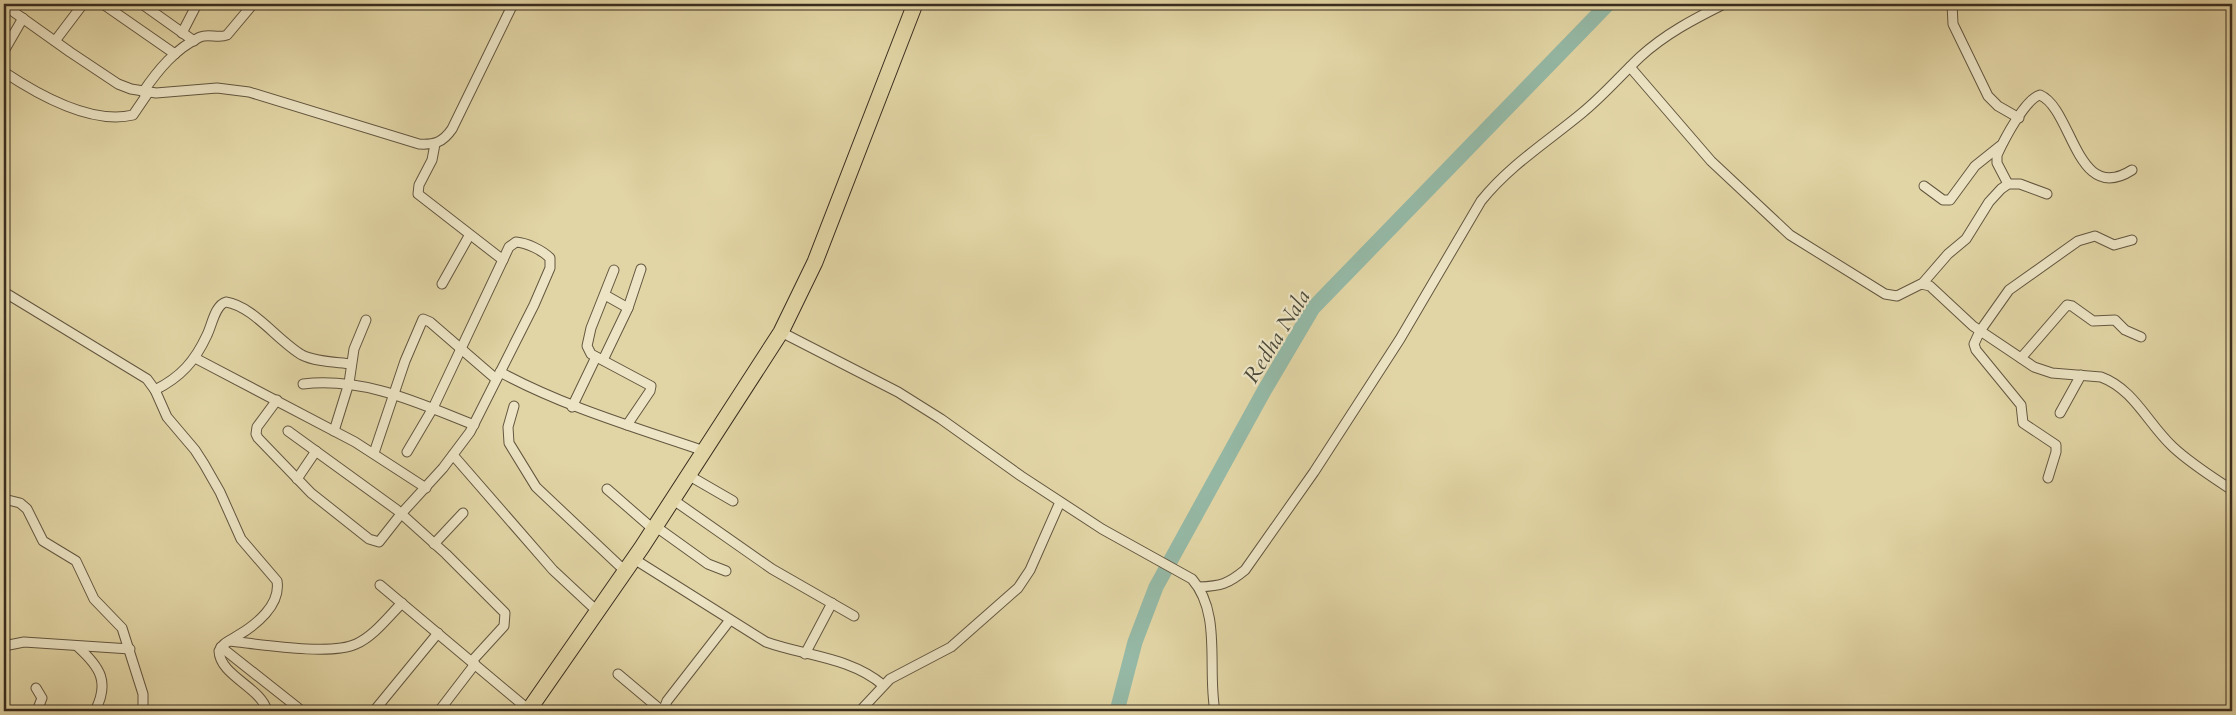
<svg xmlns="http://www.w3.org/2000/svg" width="2236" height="715" viewBox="0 0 2236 715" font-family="Cardo,serif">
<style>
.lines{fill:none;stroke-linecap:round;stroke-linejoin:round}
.river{stroke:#95b9a6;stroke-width:15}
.street-casing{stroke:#635740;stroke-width:11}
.highway-casing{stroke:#392d1f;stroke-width:17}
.street{stroke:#ece4c4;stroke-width:9}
.highway{stroke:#e2d5a5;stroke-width:15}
.labels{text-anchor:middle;stroke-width:4.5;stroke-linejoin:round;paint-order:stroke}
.water-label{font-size:22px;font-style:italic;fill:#4b493a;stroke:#ece4c4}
</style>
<rect width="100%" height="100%" fill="#e2d5a5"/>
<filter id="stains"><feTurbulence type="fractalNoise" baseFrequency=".004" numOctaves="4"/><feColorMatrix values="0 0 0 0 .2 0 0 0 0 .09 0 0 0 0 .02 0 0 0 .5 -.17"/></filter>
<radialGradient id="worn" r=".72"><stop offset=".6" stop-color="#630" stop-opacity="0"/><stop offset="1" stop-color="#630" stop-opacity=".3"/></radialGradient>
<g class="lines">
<!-- river -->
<path class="river" d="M1117,711L1135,642L1156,587L1264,391L1313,308L1608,4"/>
<defs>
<g id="street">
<path d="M103,4L175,54"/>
<path d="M142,4L194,41"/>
<path d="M1952,4L1953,24L1988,96L1998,106L2019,118"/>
<path d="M4,5L70,52L118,84L131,89L156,93L217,88L249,92L419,144C435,145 443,142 452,129L513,4"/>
<path d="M182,33L197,4"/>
<path d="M55,41L83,4"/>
<path d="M4,51L23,18"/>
<path d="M1630,67L1711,161L1790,235L1885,294L1897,296L1921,284L1930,286L1973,326L2034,367L2052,373L2101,377C2134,389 2148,424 2173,447C2190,463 2212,477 2232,490"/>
<path d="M4,72C37,94 91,125 133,115L148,93"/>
<path d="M143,92C158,70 175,49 200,37C209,33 218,39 227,35L253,4"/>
<path d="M435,144L432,160L419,185L418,194L503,260"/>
<path d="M2008,184L1997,163V155C2004,140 2025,99 2040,95C2073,109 2076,206 2132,170"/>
<path d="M1924,186L1943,200H1950L1975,166L2000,146"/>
<path d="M614,270L591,328L587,346L591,354L651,386L650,391L627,425"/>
<path d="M442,284L469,236"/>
<path d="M1922,284L1948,254L1966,239L1989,202L2001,189L2008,184H2020L2047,194"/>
<path d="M4,292L147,379L155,390L167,417L195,450L204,464L220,492L241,539L277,581C281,605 256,625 237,636C230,641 222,643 219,651C220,676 261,687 267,711"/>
<path d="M605,295L628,308"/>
<path d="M781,332L898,392L941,419L1021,476L1102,529L1192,579C1222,613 1207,669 1215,711"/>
<path d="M195,358L355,442L426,488"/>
<path d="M2021,358L2067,305L2072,306L2093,321L2115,320L2125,330L2141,337"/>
<path d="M603,360L628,308L641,269"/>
<path d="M500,372C565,407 634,427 704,451"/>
<path d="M303,384C365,377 418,403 474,425"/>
<path d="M155,390C181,377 195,361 207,335C212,325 215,305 226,302C253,306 278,341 302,355C316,362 336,362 351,364"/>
<path d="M277,400L257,427L256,434L258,438L311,493L369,539L379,542L401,514L443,468L470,432L534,305L550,268V258C542,250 527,243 516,242L509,247L433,408L407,452"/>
<path d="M514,406L508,427L509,443L536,487L625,571"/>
<path d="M572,407L596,357"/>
<path d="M2060,413L2081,375"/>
<path d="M288,431L397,510L446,554L505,613L504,626L472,661"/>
<path d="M334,431L349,383L354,349L366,320"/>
<path d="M374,453L405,361L423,319L430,322L496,379"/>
<path d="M453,455L553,570L598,612"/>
<path d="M688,475L733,501"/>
<path d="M2048,478L2056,452V445L2023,423L2021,405L1976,350L1974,344L1980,331L2009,290L2078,241L2095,236L2114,245L2132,240"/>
<path d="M297,479L316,451"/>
<path d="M607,489L653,529"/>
<path d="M4,499L20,503L27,509L43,541L76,561L94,599L122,628L143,694V711"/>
<path d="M672,499L772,569L854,616"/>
<path d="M655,526L708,564L726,571"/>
<path d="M434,544L463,513"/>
<path d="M634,559L766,642C805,656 850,657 883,685"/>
<path d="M380,585L529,710"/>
<path d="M1199,587C1221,586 1228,584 1245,570L1314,472L1400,339L1481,201C1510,165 1547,142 1582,113C1603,96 1621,75 1640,57C1665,34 1694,19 1724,4"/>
<path d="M229,641C258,644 331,656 356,644C374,636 388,617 402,603"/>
<path d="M4,646L24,642L130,649"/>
<path d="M78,647C100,667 110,682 95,711"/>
<path d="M221,647L302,711"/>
<path d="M805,654L832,603"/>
<path d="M618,674L662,711"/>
<path d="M36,688L42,698L37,711"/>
<path d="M374,711L438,633"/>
<path d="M439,711L475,664"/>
<path d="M663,711L667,701L730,620"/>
<path d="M860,711L890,679L951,647L1018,588L1030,570L1060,502"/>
</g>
<path id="highway" d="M528,711L642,547L781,332L815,262L915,4"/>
</defs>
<!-- street casing -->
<use href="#street" class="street-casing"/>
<!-- highway casing -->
<use href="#highway" class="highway-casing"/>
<!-- street -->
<use href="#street" class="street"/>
<!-- highway -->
<use href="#highway" class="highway"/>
</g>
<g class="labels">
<!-- water labels -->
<g class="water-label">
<text transform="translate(1276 336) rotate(-58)" y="8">Redha Nala</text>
</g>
</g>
<!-- margin -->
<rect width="2236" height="715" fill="none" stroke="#e2d5a5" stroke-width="20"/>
<rect x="5" y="5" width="2226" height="705" fill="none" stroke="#392d1f" stroke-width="2.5"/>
<rect x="10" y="10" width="2216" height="695" fill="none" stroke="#392d1f"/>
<rect width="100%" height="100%" filter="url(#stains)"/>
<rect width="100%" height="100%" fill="url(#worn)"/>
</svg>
